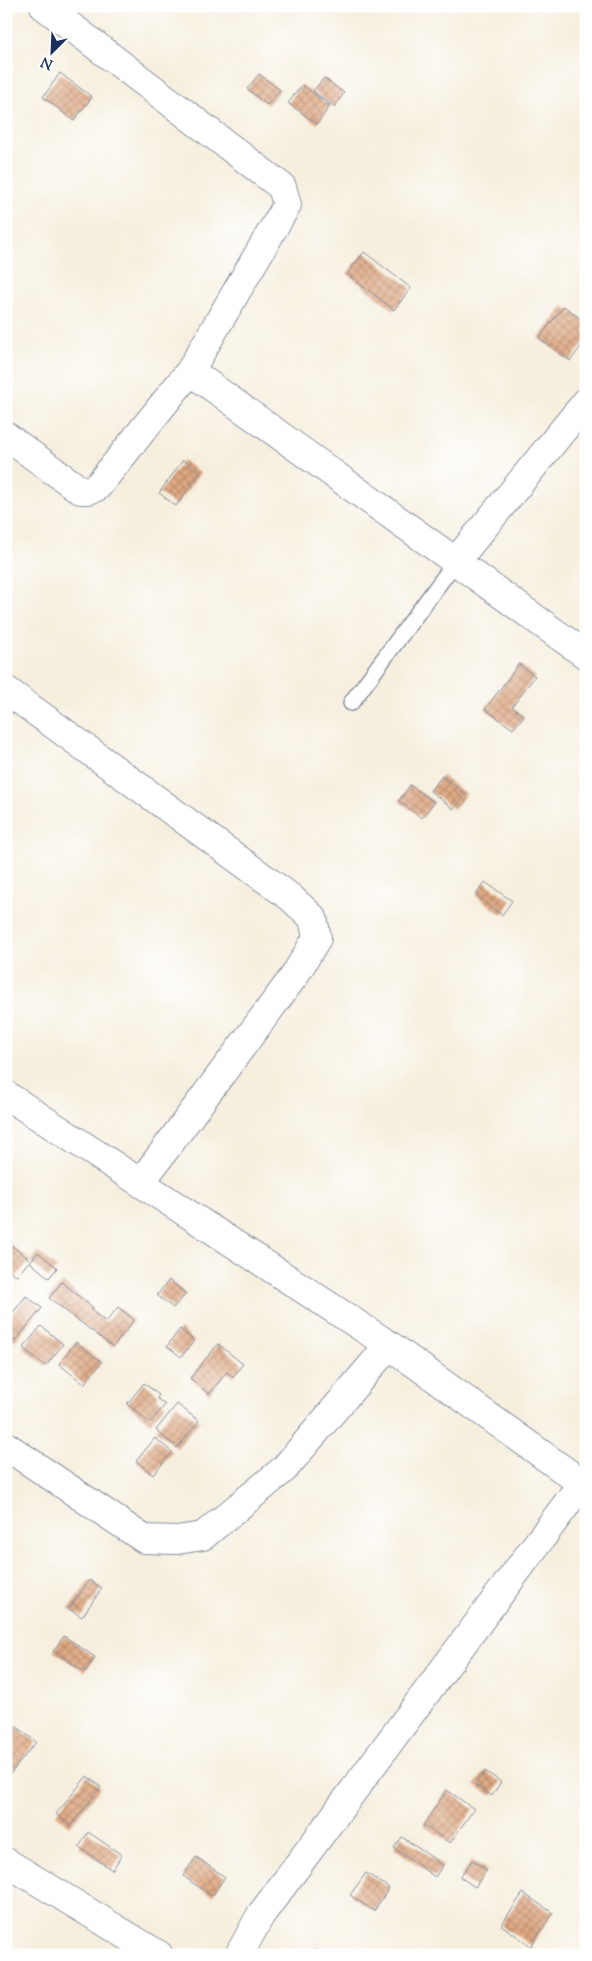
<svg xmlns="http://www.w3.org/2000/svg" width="592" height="1961" viewBox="0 0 592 1961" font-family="'Sorts Mill Goudy',serif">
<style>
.building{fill:url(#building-cross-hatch)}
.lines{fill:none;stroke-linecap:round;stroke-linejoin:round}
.lane-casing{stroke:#888f9e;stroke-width:18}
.street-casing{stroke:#888f9e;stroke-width:30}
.lane{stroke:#fff;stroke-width:15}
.street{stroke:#fff;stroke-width:28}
</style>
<defs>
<pattern id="building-cross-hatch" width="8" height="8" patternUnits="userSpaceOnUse" patternTransform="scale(1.25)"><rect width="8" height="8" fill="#e0a982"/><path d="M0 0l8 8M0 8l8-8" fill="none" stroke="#b58a6e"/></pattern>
</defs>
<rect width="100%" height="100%" fill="#fff"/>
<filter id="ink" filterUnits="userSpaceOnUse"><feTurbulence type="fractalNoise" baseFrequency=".02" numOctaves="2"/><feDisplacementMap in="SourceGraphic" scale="10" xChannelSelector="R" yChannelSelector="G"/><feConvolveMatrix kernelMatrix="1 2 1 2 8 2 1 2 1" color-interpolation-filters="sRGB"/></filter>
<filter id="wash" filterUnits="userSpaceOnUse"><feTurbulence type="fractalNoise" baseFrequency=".0096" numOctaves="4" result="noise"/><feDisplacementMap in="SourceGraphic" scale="20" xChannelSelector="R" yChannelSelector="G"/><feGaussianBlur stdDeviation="1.12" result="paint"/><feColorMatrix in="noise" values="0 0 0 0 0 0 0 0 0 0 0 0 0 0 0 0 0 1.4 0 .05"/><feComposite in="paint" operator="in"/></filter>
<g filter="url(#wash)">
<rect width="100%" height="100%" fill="#f6efde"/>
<g id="blocks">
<!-- building -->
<g class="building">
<path d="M60,73L92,97L74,121L43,97Z"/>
<path d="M259,74L280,90L267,105L247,89Z"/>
<path d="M324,78L344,93L334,107L313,91Z"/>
<path d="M302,85L330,106L317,124L288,103Z"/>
<path d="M364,252L411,288L394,310L347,274Z"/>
<path d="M564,306L586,323V340L570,361L539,338Z"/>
<path d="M183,460L200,473L176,506L159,493Z"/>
<path d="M519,664L535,676L512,707L524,716L513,729L485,709Z"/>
<path d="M442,776L466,794L454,809L430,791Z"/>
<path d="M410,785L434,802L422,818L399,801Z"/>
<path d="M485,882L512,901L502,915L476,895Z"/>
<path d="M6,1241L30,1260L17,1276L6,1267Z"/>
<path d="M38,1252L57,1268L49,1278L30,1262Z"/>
<path d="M169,1280L186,1294L173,1308L157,1295Z"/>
<path d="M62,1282L93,1308L92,1311L106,1322L118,1307L134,1320L113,1347L49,1298Z"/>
<path d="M26,1296L42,1308L15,1341L6,1333V1321Z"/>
<path d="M41,1326L63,1344L46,1366L23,1348Z"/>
<path d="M180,1329L194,1341L181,1357L167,1346Z"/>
<path d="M76,1342L102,1362L84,1384L59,1364Z"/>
<path d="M218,1344L243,1364L233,1377L227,1372L209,1394L190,1378Z"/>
<path d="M144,1383L159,1395L157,1398L165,1405L150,1423L127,1404Z"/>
<path d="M177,1404L199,1421L177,1448L156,1430Z"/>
<path d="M155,1438L172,1452L153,1475L136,1461Z"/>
<path d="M89,1580L102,1588L82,1617L69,1609Z"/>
<path d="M64,1636L95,1657L85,1672L53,1651Z"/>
<path d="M6,1718L36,1742L6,1779Z"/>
<path d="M485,1771L501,1782L492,1796L475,1785Z"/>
<path d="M87,1776L101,1787L70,1826L56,1814Z"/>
<path d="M447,1790L474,1809L450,1843L423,1825Z"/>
<path d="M88,1832L122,1855L112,1870L79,1847Z"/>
<path d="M402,1837L443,1865L435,1877L394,1848Z"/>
<path d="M196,1857L225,1877L212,1896L183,1876Z"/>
<path d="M472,1860L487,1870L475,1887L460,1877Z"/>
<path d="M366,1873L389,1888L374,1911L350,1895Z"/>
<path d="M523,1893L553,1913L531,1946L501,1925Z"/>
<path d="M314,1949L322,1955H310Z"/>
</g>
</g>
</g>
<g filter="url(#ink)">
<use href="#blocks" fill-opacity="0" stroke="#888f9e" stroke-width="1"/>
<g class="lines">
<defs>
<path id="lane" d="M351,703L456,561"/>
<g id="street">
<path d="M190,371L586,655"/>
<path d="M6,436L80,490H89L97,487L190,371L287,205L282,187L44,6"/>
<path d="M456,561L586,402"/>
<path d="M6,690L290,897L313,918L317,938L295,975L141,1182"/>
<path d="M6,1095L389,1345L586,1486"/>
<path d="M6,1446L144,1539L177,1540L203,1536L284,1469L389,1345"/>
<path d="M6,1862L159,1955"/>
<path d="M239,1955L260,1916L586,1478"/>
</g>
</defs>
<!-- lane casing -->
<use href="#lane" class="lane-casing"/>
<!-- street casing -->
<use href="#street" class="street-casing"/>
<!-- lane -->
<use href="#lane" class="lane"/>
<!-- street -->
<use href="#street" class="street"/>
</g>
</g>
<!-- margin -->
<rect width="592" height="1961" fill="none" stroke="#fff" stroke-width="25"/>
<!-- north arrow -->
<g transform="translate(52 52) rotate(204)" stroke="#ffffff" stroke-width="4" paint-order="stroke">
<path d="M0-4L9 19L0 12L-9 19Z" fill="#1b2f5e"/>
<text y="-8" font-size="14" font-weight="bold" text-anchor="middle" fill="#1b2f5e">N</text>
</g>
</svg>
